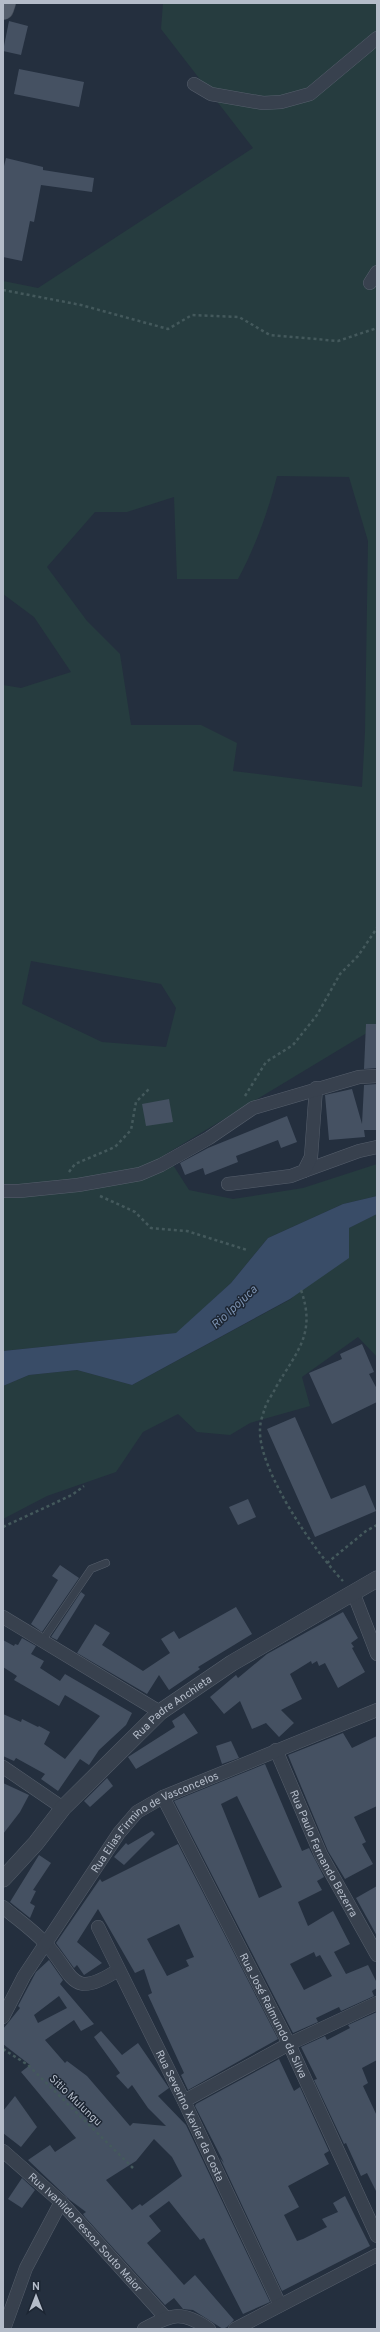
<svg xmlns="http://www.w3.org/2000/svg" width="380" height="2332" viewBox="0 0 380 2332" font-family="Overpass,sans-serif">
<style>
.green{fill:#263c3f;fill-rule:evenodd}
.water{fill:#394c67}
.building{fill:#455162;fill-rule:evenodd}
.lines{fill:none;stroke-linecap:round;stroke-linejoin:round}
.service-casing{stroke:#565f6c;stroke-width:8}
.minor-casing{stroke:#565f6c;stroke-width:14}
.tertiary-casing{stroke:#565f6c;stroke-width:17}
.primary-casing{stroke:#414a57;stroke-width:22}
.path{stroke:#44595c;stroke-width:2.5;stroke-dasharray:3 3;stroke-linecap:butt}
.service{stroke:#38414e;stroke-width:7}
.minor{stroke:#38414e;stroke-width:13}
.tertiary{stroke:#38414e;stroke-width:16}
.primary{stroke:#56606e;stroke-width:21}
.labels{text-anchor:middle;stroke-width:3;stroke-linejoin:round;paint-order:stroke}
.street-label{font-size:11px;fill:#b4bcc9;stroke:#1d2633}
.water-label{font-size:12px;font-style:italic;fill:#7c92b1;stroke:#1d2633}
</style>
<rect width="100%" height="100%" fill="#242f3e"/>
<!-- green -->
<g class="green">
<path d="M163,3H377V1031L365,1034L166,1154L189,1190L233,1199L303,1188L377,1164V1196L343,1204L268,1238L231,1283L177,1333L3,1351V685L21,688L71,672L34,617L3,594V281L38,288L253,148L161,29ZM277,476L349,477L368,541L365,732L362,787L233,771L237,743L201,725H131L120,654L87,621L47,567L95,512H127L174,497L177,579H238C256,545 268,512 277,476ZM31,961L161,984L176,1008L166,1047L102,1042L22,1004Z"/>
<path d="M377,1214V1357L358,1337L302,1377L310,1406L250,1423L230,1435L197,1432L178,1414L143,1432L116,1472L47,1496L3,1519V1386L29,1375L77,1370L132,1385L291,1299L349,1228Z"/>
</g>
<!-- water -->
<path class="water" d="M377,1196V1214L349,1228V1258L290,1299L132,1385L77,1370L29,1375L3,1386V1351L176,1333L231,1283L268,1238L343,1204Z"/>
<!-- building -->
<g class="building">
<path d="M9,21L28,26L21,55L3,51Z"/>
<path d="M19,69L84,82L79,107L14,94Z"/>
<path d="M6,158L43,167V170L94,178L92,192L41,185L34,222L30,221L22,261L3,257V170Z"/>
<path d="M366,1024H377V1068L364,1069Z"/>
<path d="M377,1084V1130H364L365,1137L329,1140L325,1095L352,1089L362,1124L364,1085Z"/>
<path d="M169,1099L173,1122L146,1126L142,1104Z"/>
<path d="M287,1116L297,1142L281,1148L278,1140L236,1156L238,1162L205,1175L203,1168L185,1175L180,1163L208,1148Z"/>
<path d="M362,1344L374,1372L369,1374L377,1389V1402L332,1424L309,1373L342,1359L340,1354Z"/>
<path d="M295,1417L331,1499L365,1485L376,1511L315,1537L267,1429Z"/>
<path d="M248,1499L256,1517L238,1525L229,1507Z"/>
<path d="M60,1565L79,1578L42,1632L31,1624L58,1580L52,1576Z"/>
<path d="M81,1592L85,1595L57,1640L51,1637Z"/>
<path d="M236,1607L252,1634L198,1667L200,1669L169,1690L159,1675L147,1694L77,1653L95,1624L110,1633L102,1645L143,1671L170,1653L161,1639L174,1631L179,1639Z"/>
<path d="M343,1612L358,1638L351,1643L354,1647L352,1648L365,1672L338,1688L325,1663L319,1666L317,1661L312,1664L311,1661L290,1674L302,1699L281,1710L294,1723L279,1737L266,1723L252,1729L240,1701L224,1714L210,1697L236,1675L238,1678L267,1654Z"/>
<path d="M22,1638L36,1646L31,1654L44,1661L40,1668L60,1681L65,1674L132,1713L126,1725L99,1750L89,1765L80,1759L58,1791L41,1779L45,1774L16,1758L14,1761L3,1756V1714L21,1722L22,1719L38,1727L39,1726L50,1732L44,1744L65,1759L100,1716L65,1695L59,1706L14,1680L17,1676L3,1667V1640L14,1646L15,1644L18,1645Z"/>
<path d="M184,1713L198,1733L136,1769L128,1757L175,1727L172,1721Z"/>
<path d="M343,1733L352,1748L377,1736V1806L354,1817L366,1842L362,1844L373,1864L345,1879L328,1851L288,1755Z"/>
<path d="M231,1741L239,1758L222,1764L216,1746Z"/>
<path d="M265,1764L302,1851L309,1848L324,1877L317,1881L322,1890L298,1902L308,1926L333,1911L350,1944L334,1952L346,1974L368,1965L377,1983V1988L372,1991L374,1996L341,2011L339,2007L316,2018L318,2022L293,2033L174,1801ZM237,1796L282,1887L259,1898L221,1804ZM314,1952L316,1957L320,1955L332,1976L304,1990L290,1964Z"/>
<path d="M107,1778L113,1786L90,1807L84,1801Z"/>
<path d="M3,1783L29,1795L20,1812L3,1834Z"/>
<path d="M152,1831L155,1834L124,1865L114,1857L126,1843L128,1845Z"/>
<path d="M178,1844L278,2039L188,2090L181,2075L184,2073L148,1995L152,1993L144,1969L135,1973L98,1909L77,1942L102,1963L84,1975L77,1965L74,1968L56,1943L100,1879L102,1882ZM179,1924L194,1957L186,1960L189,1966L167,1976L147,1939Z"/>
<path d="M39,1855L51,1863L33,1890L36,1891L30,1903L35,1906L30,1918L10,1902Z"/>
<path d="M377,1886V1936L356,1898Z"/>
<path d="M49,1960L63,1980L60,1984L94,2024L81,2031L74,2020L45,2040L65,2063L67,2061L87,2076L130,2126L133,2123L166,2126L148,2108L132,2085L128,2089L116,2076L120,2073L94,2037L101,2031L122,2055L138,2043L169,2088L158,2096L186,2125L270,2302L243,2314L204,2238L200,2240L169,2201L149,2216L161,2231L147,2243L184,2285L195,2275L234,2320L227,2327L223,2329L193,2310L183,2309L174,2298L165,2305L85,2217L83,2214L86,2212L70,2200L28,2160L50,2145L55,2152L76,2138L21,2072L30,2065L3,2044V2029L20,2008L18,2006L36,1972ZM59,1996L67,2008L38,2023L34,2015ZM154,2139L172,2157L182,2176L142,2206L140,2204L132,2210L106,2180L136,2161Z"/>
<path d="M377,2012V2060L362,2068L368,2083L363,2086L377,2116V2193L367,2173L361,2176L346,2143L344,2144L314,2080L317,2079L301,2047L325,2036L327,2040L350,2028L348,2025Z"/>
<path d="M279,2059L294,2091L300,2087L329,2151L324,2154L329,2164L288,2186L299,2207L284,2215L297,2241L303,2239L327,2227L322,2219L338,2212L333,2203L345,2196L370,2246L282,2291L220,2158L224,2163L195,2106L196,2104Z"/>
<path d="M15,2096L37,2127L21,2147L3,2133V2111Z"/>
<path d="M22,2178L35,2190L22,2208L8,2199Z"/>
</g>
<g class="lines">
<defs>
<path id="service" d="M42,1641L91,1569L106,1563"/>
<g id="minor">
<path d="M194,84L211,94L263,103L281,102L310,94L377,38"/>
<path d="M370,283L377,272"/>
<path d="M304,1171L359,1151L377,1147"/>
<path d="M228,1184L291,1176L304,1171L311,1157L316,1088"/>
<path d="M3,1191H19L78,1185L140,1174L161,1165L209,1138L253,1108L359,1077L377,1076"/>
<path d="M353,1592L377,1654"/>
<path d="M3,1617L160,1712"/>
<path id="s1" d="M276,1750L321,1855L377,1955"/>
<path d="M3,1767L63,1808"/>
<path id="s2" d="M163,1797L289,2044L377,2236"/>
<path d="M3,1907C17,1919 33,1930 45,1943C74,1973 69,2002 118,1970"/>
<path id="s3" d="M98,1927L184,2101L280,2305"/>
<path id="s4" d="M3,2017L24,1976L119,1833L137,1812L163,1797L377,1710"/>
<path d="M184,2101L289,2044L377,2003"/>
<path id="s5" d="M3,2151L61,2202L165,2317"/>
<path d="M4,2329L26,2268L61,2202"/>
<path d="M144,2329C172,2314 182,2310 209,2329"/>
<path d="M235,2329L377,2255"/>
</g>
<g id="tertiary">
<path id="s6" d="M3,1879L36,1843L63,1808L160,1712L232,1663L377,1579"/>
</g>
<path id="primary" d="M3,9L5,3"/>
</defs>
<!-- service casing -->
<use href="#service" class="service-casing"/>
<!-- minor casing -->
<use href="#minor" class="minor-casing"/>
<!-- tertiary casing -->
<use href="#tertiary" class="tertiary-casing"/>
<!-- primary casing -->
<use href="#primary" class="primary-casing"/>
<!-- path -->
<g class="path">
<path d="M3,290L81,305L168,329L192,315L239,317L270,335L338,341L377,328"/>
<path d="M245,1096L266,1062L293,1045L317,1015L340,974L358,956L377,928"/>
<path d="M69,1172L75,1164L115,1147L131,1130L136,1102L150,1088"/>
<path d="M100,1196L135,1212L151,1228L187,1231L247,1250"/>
<path d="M301,1290C316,1333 298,1350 276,1387C273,1394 267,1401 265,1408C263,1414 260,1422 260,1429C258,1470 315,1552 343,1581"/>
<path d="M3,1527L72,1495L84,1486"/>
<path d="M327,1563L366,1531L377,1525"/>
<path d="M3,2049L28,2065L133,2168"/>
</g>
<!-- service -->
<use href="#service" class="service"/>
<!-- minor -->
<use href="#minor" class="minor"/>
<!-- tertiary -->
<use href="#tertiary" class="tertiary"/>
<!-- primary -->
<use href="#primary" class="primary"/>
</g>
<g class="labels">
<!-- street labels -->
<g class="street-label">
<text dy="4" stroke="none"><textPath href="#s6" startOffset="242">Rua Padre Anchieta</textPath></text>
<text dy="4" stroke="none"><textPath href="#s4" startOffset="253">Rua Elias Firmino de Vasconcelos</textPath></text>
<text dy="4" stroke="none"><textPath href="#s1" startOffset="114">Rua Paulo Fernando Bezerra</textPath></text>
<text dy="4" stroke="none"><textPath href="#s2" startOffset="245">Rua José Raimundo da Silva</textPath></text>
<text transform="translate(76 2100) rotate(44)" y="4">Sitio Mulungu</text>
<text dy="4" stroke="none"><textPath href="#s3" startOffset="210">Rua Severino Xavier da Costa</textPath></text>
<text dy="4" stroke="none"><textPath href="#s5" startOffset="116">Rua Ivanildo Pessoa Souto Maior</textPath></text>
</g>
<!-- water labels -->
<g class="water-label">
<text transform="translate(234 1307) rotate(-43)" y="4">Rio Ipojuca</text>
</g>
</g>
<!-- border -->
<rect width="380" height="2332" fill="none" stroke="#b4bcc9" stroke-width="8"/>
<!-- north arrow -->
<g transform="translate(36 2296)" stroke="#1d2633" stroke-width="3" paint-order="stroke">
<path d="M0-3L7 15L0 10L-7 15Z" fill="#b4bcc9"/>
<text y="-6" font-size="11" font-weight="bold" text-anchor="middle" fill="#b4bcc9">N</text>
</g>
</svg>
